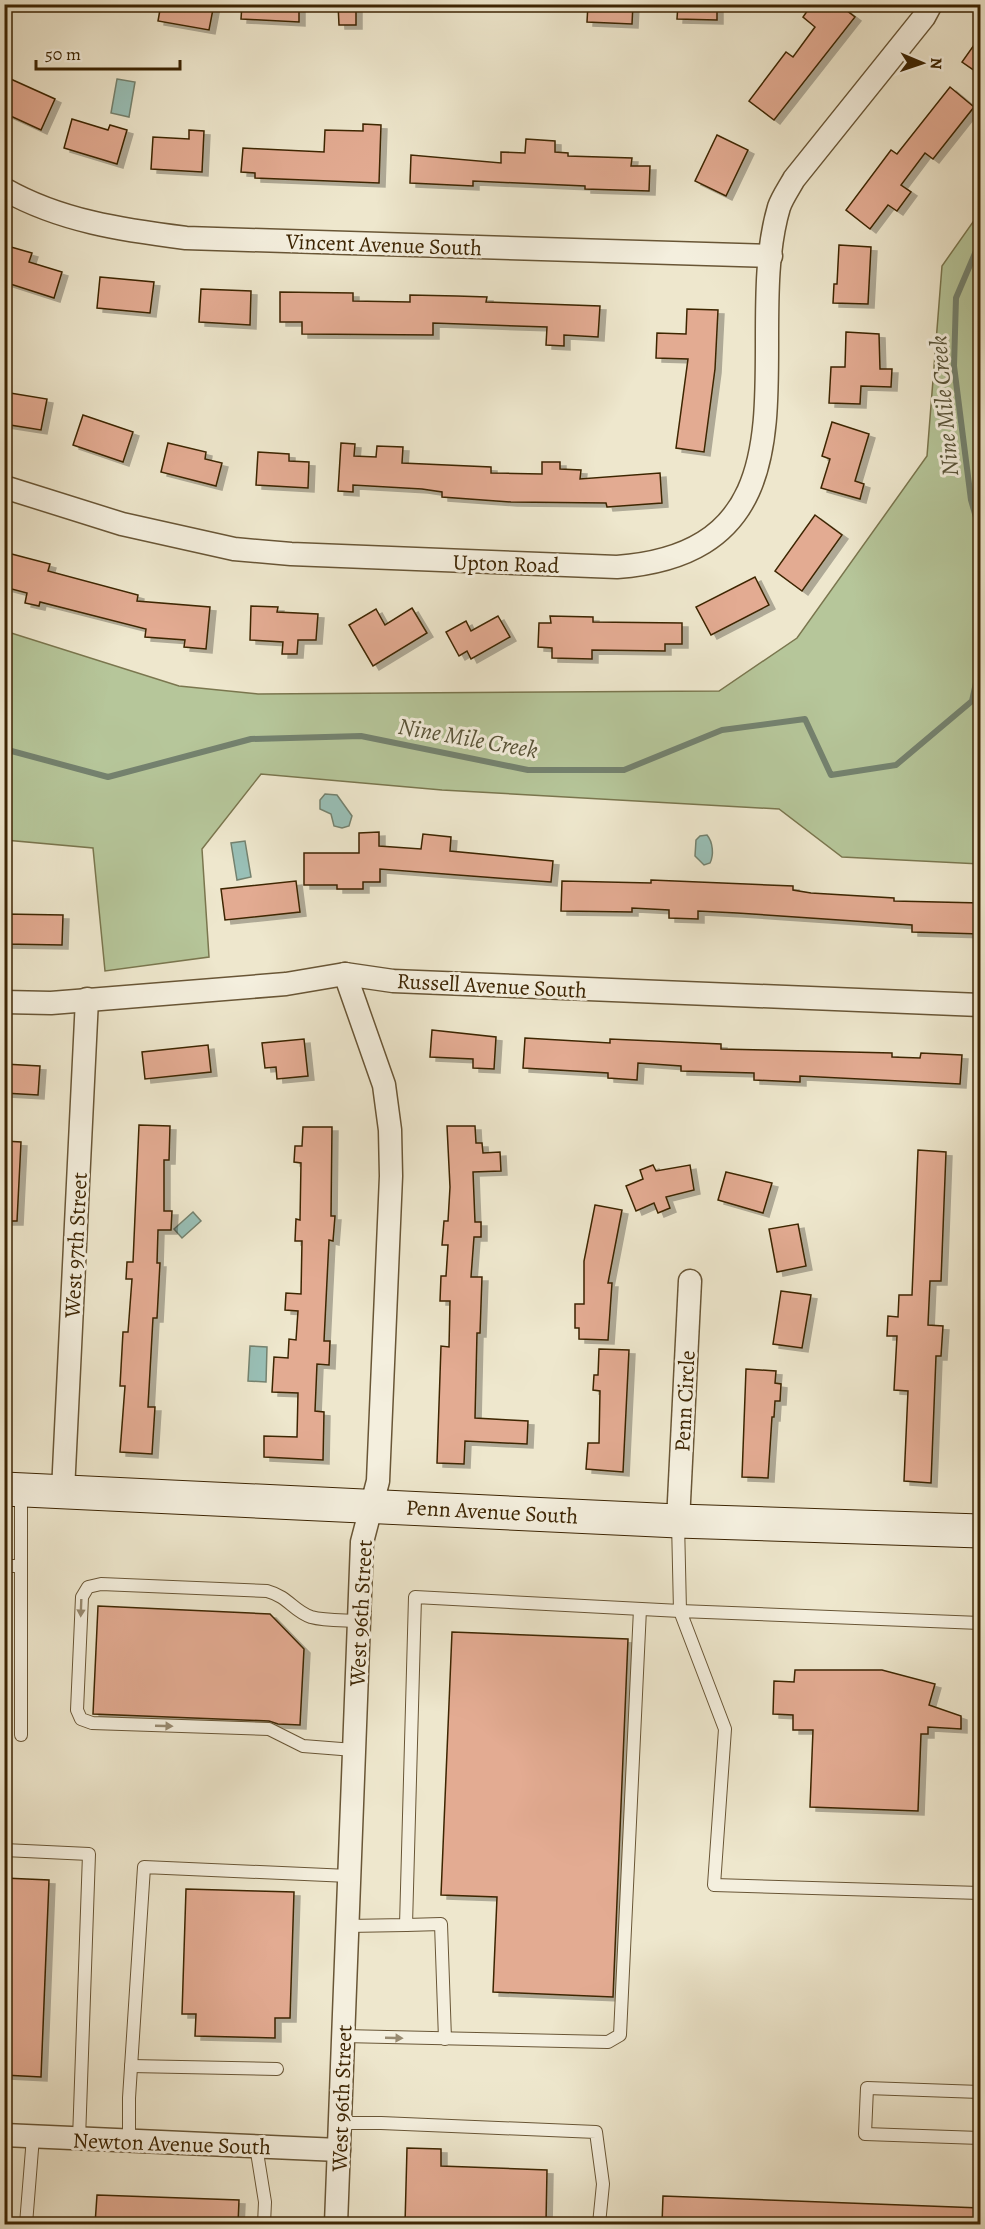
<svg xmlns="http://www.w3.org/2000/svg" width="985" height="2229" viewBox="0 0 985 2229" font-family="Alegreya,serif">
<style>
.green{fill:#b6c69a;stroke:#7a764e;stroke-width:1.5}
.water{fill:#99c0b7;stroke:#74826f;stroke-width:1.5}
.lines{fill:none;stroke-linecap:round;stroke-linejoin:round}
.stream{stroke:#74826f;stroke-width:6}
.building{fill:#e3ab92;stroke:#3d2503;stroke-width:1.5;filter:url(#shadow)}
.service-casing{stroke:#695636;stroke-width:14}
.minor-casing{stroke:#695636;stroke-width:25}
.secondary-casing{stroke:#3d2503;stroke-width:35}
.service{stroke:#f4efde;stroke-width:12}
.minor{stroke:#f4efde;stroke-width:22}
.secondary{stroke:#f4efde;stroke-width:33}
.oneway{fill:#988a70}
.labels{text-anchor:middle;stroke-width:6;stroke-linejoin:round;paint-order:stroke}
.street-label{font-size:22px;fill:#3d2503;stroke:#f4efde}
.water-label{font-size:24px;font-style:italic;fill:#595439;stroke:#f4efde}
</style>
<defs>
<filter id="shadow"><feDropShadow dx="6" dy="4" stdDeviation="0" flood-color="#0004"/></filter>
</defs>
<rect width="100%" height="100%" fill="#eee7cd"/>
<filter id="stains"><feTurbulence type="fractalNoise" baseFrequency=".00333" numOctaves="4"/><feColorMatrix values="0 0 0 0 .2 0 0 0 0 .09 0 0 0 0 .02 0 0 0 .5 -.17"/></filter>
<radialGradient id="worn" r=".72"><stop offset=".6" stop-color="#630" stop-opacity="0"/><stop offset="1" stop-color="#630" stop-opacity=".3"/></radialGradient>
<!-- green -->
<path class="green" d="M980,212V864L842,857L779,809L442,790L261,774L202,849L209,957L105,971L93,848L5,840V631L179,686L258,694L719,691L797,638L927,456L942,266Z"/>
<!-- water -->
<g class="water">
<path d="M117,79L135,82L129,117L111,113Z"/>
<path d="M325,794L337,795L352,816L349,826L342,828L334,826L331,814L320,809V800Z"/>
<path d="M707,835C713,842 714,855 710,863L704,865L695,856L696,840L700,836Z"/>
<path d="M245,841L251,877L237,880L231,843Z"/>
<path d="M193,1212L201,1221L182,1238L174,1229Z"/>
<path d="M250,1346L267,1347L266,1382L248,1381Z"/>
</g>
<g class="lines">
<!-- stream -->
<g class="stream">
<path d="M980,246L976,251L956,298L954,366L971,500L980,531"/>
<path d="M4,749L108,777L251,739L361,736L528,770H624L722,730L805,719L831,775L896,765L972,701L980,665"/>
</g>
</g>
<!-- building -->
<g class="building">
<path d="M161,4H214L209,30L158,21Z"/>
<path d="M242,4H299V22L241,19Z"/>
<path d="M338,4H356V25H339Z"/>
<path d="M588,4H633L632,24L587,22Z"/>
<path d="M678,4H717V20L677,19Z"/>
<path d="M812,4L825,11L829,4H838L855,17L774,120L749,101L786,52L793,57L815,27L803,17Z"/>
<path d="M981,35V75L962,62Z"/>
<path d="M4,76L55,99L41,130L4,113Z"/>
<path d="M950,87L974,107L933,159L925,153L901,185L911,192L897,211L888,205L870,229L846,210L891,150L897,154Z"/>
<path d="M72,119L108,130L110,125L127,130L117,164L64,148Z"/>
<path d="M363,124L381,125L379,183L255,178V173L241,172L243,148L324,152L325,130L363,131Z"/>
<path d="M189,130L204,131L202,172L151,169L153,137L189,139Z"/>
<path d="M717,135L748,150L726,196L695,181Z"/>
<path d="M526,139L555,141V152L568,153V156L632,158L631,166H650L649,191L585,189V186L473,181V186L410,183L411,155L501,163V152L525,153Z"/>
<path d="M4,245L32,253L29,262L62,272L54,298L4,282Z"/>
<path d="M839,245L871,247L868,304L833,303L834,284H837Z"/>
<path d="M100,277L154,282L150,313L97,308Z"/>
<path d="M201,289L251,291L250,325L199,322Z"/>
<path d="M280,292L353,293V301L410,302V295L457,296L487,297L486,302L600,306L598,337L564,335V346L546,345L547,327L433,323V335L302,334V322H280Z"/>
<path d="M687,309L718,310L715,369L704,452L676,448L688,359L656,358L657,333L686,334Z"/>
<path d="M846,332L879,334L880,369H892L891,387L861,386L860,404L829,403L831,367H845Z"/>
<path d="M4,392L47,399L41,430L4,424Z"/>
<path d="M83,415L133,432L123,462L73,445Z"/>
<path d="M832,422L869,434L855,481L864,484L860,499L821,488L830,459L822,456Z"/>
<path d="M168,443L206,452L205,459L222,463L216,486L161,472Z"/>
<path d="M341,443L355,444L354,456L376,457L377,446L403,447L402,463L491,467V473L542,474V462H560V469L581,470L580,479L660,473L662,503L607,507L606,503L511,502L442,497V492L422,489L353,485V492L338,491Z"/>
<path d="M258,452L289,454V461L309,462L308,488L256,485Z"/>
<path d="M815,515L842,535L802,591L775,571Z"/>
<path d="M4,552L50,564L48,571L138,595L137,601L210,607L206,649L184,647L185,640L145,637L146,629L40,602L39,606L25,603L27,593L4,587Z"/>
<path d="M755,577L769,605L711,635L696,607Z"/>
<path d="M251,606L278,607L277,612L318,614L316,640H298L297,654H282L283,642L250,640Z"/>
<path d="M412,608L427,633L373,666L349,625L376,609L385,625Z"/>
<path d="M498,616L510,637L471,659L467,651L459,656L446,632L466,621L471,631Z"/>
<path d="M550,616L593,617V622L682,623V644H665V651L592,650V659L552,658V648L538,647L539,623H551Z"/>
<path d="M379,832V846L421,849L423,834L451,837L450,851L553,861L551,882L380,869V882H363V889H337V885H304V853H359V833Z"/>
<path d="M651,880L793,886V890L811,893L894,898V901L981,903V934L912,932V925L737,913L698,911V919L669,918V910L632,908V912L561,911L562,881L651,883Z"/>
<path d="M296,881L300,912L225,920L221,889Z"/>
<path d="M4,914L63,915L62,945L4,944Z"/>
<path d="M432,1030L496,1037L494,1069L473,1068V1059L430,1057Z"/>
<path d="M525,1038L610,1043V1039L721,1044V1049L892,1053V1057L920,1058L921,1053L962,1055L960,1084L800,1076V1082L754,1080V1073L681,1071V1066L638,1063L637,1080L608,1078V1073L523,1068Z"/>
<path d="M304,1039L308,1076L277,1079L276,1067L265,1068L262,1043Z"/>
<path d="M208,1045L211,1072L145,1079L142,1052Z"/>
<path d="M4,1064L40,1066L38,1095L4,1093Z"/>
<path d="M139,1125L170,1126L169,1160H164V1211H172L171,1230H158L157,1263H160L157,1318H153L148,1407H155L152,1454L120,1452L125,1386H120L123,1332H128L132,1279H126L127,1262H133Z"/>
<path d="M447,1126H475L476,1143H482L483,1153L500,1152L501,1171L473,1172L475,1222H481V1237H474L471,1277H482L480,1333H477L475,1418L528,1421L527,1444L465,1441L464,1464L437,1463L441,1346L449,1347L450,1301H440L441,1276H446L448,1245H442L444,1221H448L450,1187Z"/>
<path d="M303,1127H332L331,1216H335L333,1241L329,1240L324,1341H330L329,1365L317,1364L315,1411L324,1412L323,1460L264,1457V1436L297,1437L298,1393L272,1392L274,1357L288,1358L289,1339L296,1340L298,1311L285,1310L286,1293L301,1294L302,1241H295L296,1219L300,1220L301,1163L294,1162L295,1146H302Z"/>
<path d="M4,1141L21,1142L17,1221H4Z"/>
<path d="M918,1150L946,1152L941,1281H930L928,1325L943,1326L941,1356H936L931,1483L904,1481L908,1391L894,1390L897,1336H887L888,1316L898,1317L899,1295H912Z"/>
<path d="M653,1165L656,1171L690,1165L694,1190L666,1197L670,1208L658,1213L654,1203L636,1211L626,1186L643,1179L640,1170Z"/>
<path d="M726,1172L772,1183L763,1213L718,1200Z"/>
<path d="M595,1205L622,1210L608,1283H612L608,1340L579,1339V1328H575V1304H584V1261Z"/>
<path d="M798,1224L806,1266L777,1272L769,1229Z"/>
<path d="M781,1291L811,1295L802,1348L773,1344Z"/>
<path d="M599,1349L629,1350L623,1472L586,1469L588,1443H599L600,1391L593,1390L594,1375H598Z"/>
<path d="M746,1369L776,1371L775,1383L781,1384L780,1401H775L774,1417H772L768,1478L742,1477Z"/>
<path d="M98,1606L270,1614L304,1649L300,1725L278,1724L269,1721L93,1714Z"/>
<path d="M452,1632L628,1639L613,1997L493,1992L497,1897L441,1895Z"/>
<path d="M795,1670H882L935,1684L929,1705L961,1716V1729L928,1727V1734H921L918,1811L810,1807L813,1730H793V1715L773,1714L774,1681L794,1682Z"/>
<path d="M4,1878L49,1880L41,2077L4,2075Z"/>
<path d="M186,1889L294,1892L290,2018H275V2038L195,2036L196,2014H182Z"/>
<path d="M407,2148L441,2149V2166L547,2170L546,2222L438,2218V2224H405Z"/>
<path d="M97,2195L239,2200L238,2224H95Z"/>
<path d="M663,2196L981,2208V2224H662Z"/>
</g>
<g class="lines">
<defs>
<g id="service">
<path d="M21,1491V1735"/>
<path d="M4,1566H21"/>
<path d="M980,1623L680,1611L725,1729L714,1885L980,1893V1836"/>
<path d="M354,1750L303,1746L269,1729L92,1723L81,1719L77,1710L82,1597L88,1587L101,1584L267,1591C289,1597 293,1611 311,1617C325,1621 344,1620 359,1621"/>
<path d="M4,1850L89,1854L79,2139"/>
<path d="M406,1925L441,1924L445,2039"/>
<path d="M347,1926L406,1925L415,1597L680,1611L678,1522"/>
<path d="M343,2036L608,2042L620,2035L640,1609"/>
<path d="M131,2066L277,2069"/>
<path d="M980,2092L867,2088L865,2134L980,2138"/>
<path d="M340,2123H381L596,2132L603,2184L599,2224"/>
<path d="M129,2141V2098L144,1867L349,1876"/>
<path d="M256,2146L265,2202L264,2224"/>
<path d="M26,2224L33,2137"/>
</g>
<g id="minor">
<path d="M4,189C60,221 123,230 186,238L771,256"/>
<path d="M4,487L122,524L234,549L291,554L617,567C832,551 739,342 779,207C782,198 789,188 794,179L924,17L931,4"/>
<path d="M4,1002L51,1003L286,984L345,974L393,981L980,1005"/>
<path d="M63,1491L87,999"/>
<path d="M678,1521L690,1281"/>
<path d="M4,2135L339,2150"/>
<path d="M336,2224L362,1542L378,1481L391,1176L390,1130L384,1085L345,974"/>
</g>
<path id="secondary" d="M4,1489L678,1521L980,1531"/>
</defs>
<!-- service casing -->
<use href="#service" class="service-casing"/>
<!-- minor casing -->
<use href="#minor" class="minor-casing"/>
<!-- secondary casing -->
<use href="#secondary" class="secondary-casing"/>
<!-- service -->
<use href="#service" class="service"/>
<!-- minor -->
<use href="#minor" class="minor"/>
<!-- secondary -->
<use href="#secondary" class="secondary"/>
</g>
<!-- one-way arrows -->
<defs><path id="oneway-solid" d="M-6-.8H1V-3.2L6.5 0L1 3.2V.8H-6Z" transform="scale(1.5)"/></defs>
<g class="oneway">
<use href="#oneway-solid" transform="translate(81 1608) rotate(92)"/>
<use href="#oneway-solid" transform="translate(164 1726) rotate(2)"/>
<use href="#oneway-solid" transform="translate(394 2038) rotate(2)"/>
</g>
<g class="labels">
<!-- street labels -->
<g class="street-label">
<text transform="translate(384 244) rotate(2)" y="8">Vincent Avenue South</text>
<text transform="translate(506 563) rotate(2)" y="8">Upton Road</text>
<text transform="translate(492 985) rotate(3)" y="8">Russell Avenue South</text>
<text transform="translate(75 1245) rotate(-87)" y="8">West 97th Street</text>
<text transform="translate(684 1401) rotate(-87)" y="8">Penn Circle</text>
<text transform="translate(492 1511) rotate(3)" y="8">Penn Avenue South</text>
<text transform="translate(360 1613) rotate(-87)" y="8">West 96th Street</text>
<text transform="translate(341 2098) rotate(-88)" y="8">West 96th Street</text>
<text transform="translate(172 2143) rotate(2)" y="8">Newton Avenue South</text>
</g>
<!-- water labels -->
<g class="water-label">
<text transform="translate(944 406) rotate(-95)" y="8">Nine Mile Creek</text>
<text transform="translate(468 738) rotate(10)" y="8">Nine Mile Creek</text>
</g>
</g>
<!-- margin -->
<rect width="985" height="2229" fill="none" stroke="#eee7cd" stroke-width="24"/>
<rect x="6" y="6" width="973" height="2217" fill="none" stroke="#3d2503" stroke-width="3"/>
<rect x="12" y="12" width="961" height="2205" fill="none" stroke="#3d2503" stroke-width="1.5"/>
<!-- north arrow -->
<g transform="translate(922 63) rotate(92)" stroke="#f4efde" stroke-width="4.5" paint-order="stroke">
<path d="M0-4.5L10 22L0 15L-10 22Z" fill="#3d2503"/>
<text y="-9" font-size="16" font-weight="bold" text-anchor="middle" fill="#3d2503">N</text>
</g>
<!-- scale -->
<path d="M36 60v9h144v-9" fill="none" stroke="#3d2503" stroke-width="3"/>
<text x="45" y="60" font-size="18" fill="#3d2503" stroke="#f4efde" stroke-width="4.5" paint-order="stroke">50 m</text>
<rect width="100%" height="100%" filter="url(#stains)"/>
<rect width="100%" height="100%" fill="url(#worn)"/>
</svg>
